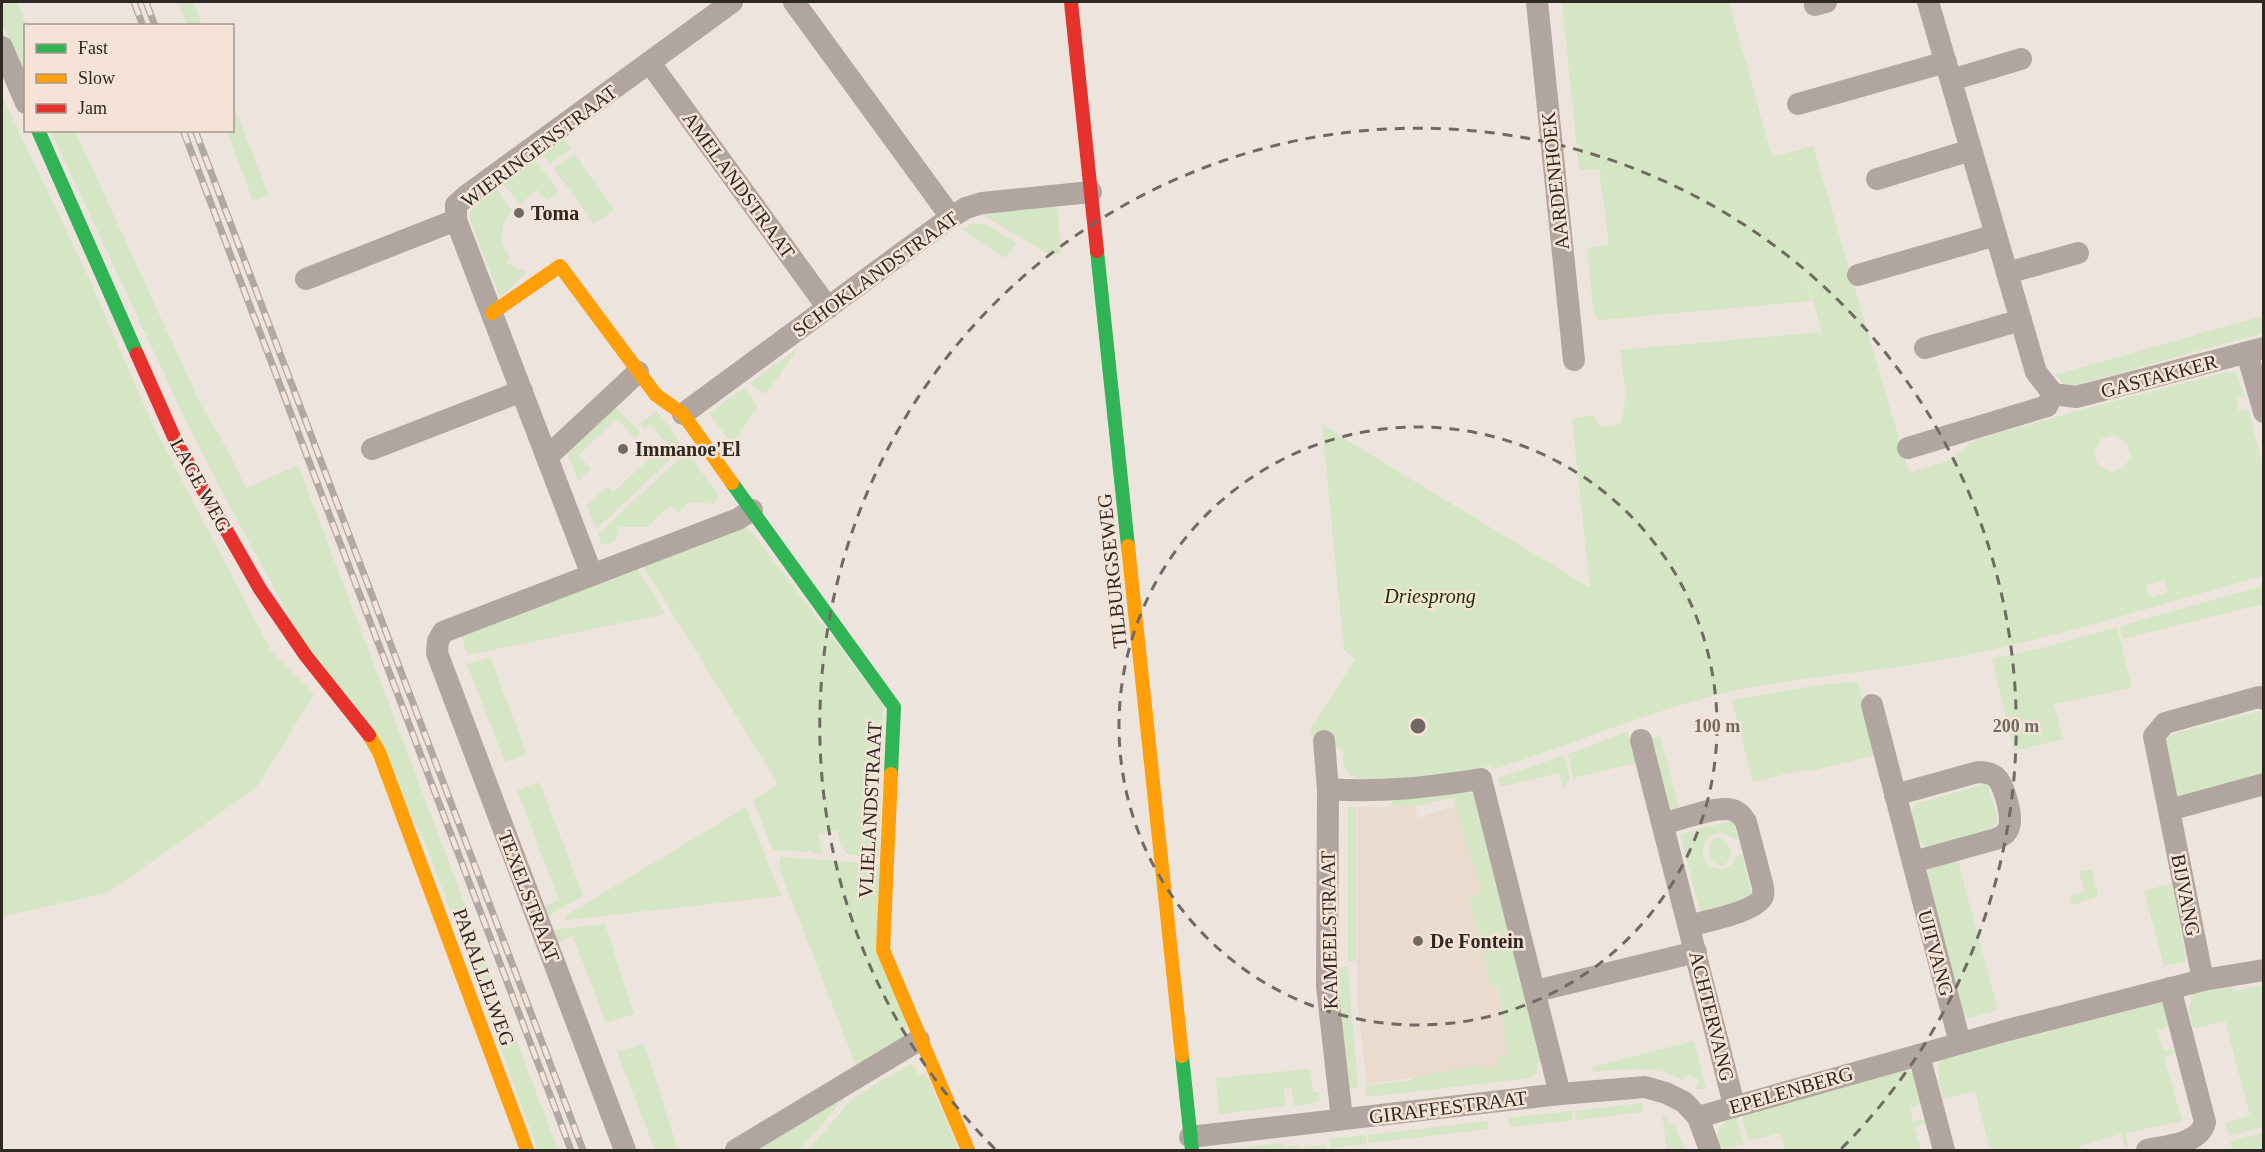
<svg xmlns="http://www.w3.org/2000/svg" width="2265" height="1152" viewBox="0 0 2265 1152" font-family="'Times New Roman',serif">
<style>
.built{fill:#ebdace}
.green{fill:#d4e6c3;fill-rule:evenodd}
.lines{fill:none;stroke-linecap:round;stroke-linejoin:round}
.street{stroke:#b1a59f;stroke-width:22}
.fast{stroke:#30b455;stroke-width:14}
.slow{stroke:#ff9f0a;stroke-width:14}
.jam{stroke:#e5322d;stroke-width:14}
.rail-casing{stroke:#b1a8a2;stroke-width:7}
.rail{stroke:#f4e3d6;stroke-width:4.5;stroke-dasharray:14;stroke-linecap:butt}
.ring{fill:none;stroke:#716a64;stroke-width:3;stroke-dasharray:10 8}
.poi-dot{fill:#716a64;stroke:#f4e3d6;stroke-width:2}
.labels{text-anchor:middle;stroke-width:5;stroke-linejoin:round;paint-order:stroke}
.street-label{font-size:20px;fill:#2e2823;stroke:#f4e3d6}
.poi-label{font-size:20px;font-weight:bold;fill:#2e2823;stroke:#f4e3d6;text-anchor:start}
.park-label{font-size:20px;font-style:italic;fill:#143301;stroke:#f4e3d6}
.centre{fill:#716a64;stroke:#f4e3d6;stroke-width:3}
.ring-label{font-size:18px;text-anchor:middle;font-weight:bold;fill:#716a64;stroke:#f4e3d6;stroke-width:5;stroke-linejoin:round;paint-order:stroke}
</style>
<rect width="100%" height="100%" fill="#ede4dd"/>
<!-- built -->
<path class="built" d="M1415,806L1418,818L1456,806L1482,890L1479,894L1469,897L1491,986L1497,985L1508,1055L1499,1067L1481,1069V1066L1367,1085L1357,997V807Z"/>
<!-- green -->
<g class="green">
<path d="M2,2H17L27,25L26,26L25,76L2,22Z"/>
<path d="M178,2H193L202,25H187Z"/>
<path d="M1562,2H1729L1772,157L1813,146L1909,473L1948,461L1975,440L2084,409L2227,372L2237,373L2244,396L2236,398L2239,411L2248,409L2263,466V576C2161,603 2061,637 1957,657C1877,673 1795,675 1716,695C1640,715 1567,746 1492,770L1491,766C1463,772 1369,790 1347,773L1343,761V750L1308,734L1355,659L1344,650L1322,425L1590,588L1572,419L1594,415L1600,427L1621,423L1626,397L1620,350L1821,332L1831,365L1794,232L1812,301L1600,320L1594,316L1587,248L1609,244L1599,169L1579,170ZM2114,435L2126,442L2131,455L2124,468L2111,472L2098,465L2094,452L2101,439ZM2165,580L2168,592L2149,598L2146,585Z"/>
<path d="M2,96L87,274L151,421L271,651L314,694L257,787L109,892L2,917Z"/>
<path d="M233,104L269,196L253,201L227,131L232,130Z"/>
<path d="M51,131H75L200,403L227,449L246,488L298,465L558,1150H538L424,839L304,643L220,488L187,423Z"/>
<path d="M562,137L571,149L550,164L541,152Z"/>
<path d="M574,154L614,210L594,224L554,168Z"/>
<path d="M533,157L558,192L547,201L537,190L520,204L501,181Z"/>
<path d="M494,186L512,211C499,224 498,242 510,257L506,262L515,268L527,272L500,297L469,217L470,211L479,203L477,199Z"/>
<path d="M1057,205L1061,254L1050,255L984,216L986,211Z"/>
<path d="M973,223L986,225L1017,243L1005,258L962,229Z"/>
<path d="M2263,316V333L2072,386L2063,383L2055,375Z"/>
<path d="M798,348L766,394L750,383Z"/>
<path d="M744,388L757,407L732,445L709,413Z"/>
<path d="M612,403L640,433L635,438L617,419L578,455L591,469L578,481L565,447Z"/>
<path d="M657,411L683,447L596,529L587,505L607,487L613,492L667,443L650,424L645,429L640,424Z"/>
<path d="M687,452L718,495L715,504L689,502L678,513L670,505L648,527H619L615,542L602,545L598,534Z"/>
<path d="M746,525L883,704L879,857L849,855L842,849L837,830L818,834L822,853H812L811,849L808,850V852L773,850L753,800L778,784L642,564Z"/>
<path d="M636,566L665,614L468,655L460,633Z"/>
<path d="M2263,586V604L2123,639L2120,626Z"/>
<path d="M2117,627L2132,688L2054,704L2063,739L2014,751L1992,659L2046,647Z"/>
<path d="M490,657L527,754L505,762L467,664Z"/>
<path d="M1858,682L1876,755L1807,772L1806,769L1753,782L1732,700L1819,685Z"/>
<path d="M2260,711L2263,722V776L2188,797L2178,796C2167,782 2162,755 2167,738L2176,733Z"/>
<path d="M1628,732L1636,763L1573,778L1568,754Z"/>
<path d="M1660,736L1679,809L1666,812L1646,740Z"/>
<path d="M1564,755L1570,779L1563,788L1559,773L1500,787L1498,778Z"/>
<path d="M539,782L583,895L545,918L542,907L559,900L517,790Z"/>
<path d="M1987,783L1997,817L1996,823L1988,833L1926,848L1917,839L1911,815L1915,804Z"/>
<path d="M1468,792L1477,797L1545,1061L1537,1063V1074L1530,1078L1367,1097L1365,1086L1412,1080L1416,1076L1461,1069V1068L1481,1065V1069L1498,1067L1497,1057L1508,1055L1498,986H1491L1469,896L1479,894L1481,890L1453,798L1416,806H1391V803L1396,797Z"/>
<path d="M746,807L781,896L566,920L565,916Z"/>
<rect x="1348" y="807" width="8" height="154"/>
<path d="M1733,820L1738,839H1734C1724,830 1713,831 1704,842L1702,856C1708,869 1718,872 1731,866L1738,855L1742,854L1752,897L1700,912L1680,834Z"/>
<path d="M1718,837C1732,842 1735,857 1723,866L1713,862L1709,852L1712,839Z"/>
<path d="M780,857L879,864L907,1035L857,1068L779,868Z"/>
<path d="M1957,858L1998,1010L1962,1020L1927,873L1931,867Z"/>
<path d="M2092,869L2098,897L2072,905L2070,896L2085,892L2079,872Z"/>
<path d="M2172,883L2186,961L2164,966L2144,891Z"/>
<path d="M605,924L634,1014L606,1023L573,936L555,943L550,930Z"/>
<path d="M1336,967H1348L1358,1088L1349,1089Z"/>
<path d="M2231,984L2234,991L2263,985V1127L2229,1136L2225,1123L2250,1115L2225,1021L2193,1029L2189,1012L2192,994Z"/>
<path d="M2162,1002L2171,1025L2157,1030L2163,1051L2177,1048L2178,1052L2164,1057L2182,1121L2126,1133L2128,1148L2125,1147L2121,1134L2079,1146L2080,1150H1990L1975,1091L1943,1099L1938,1074L1939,1060Z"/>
<path d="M1694,1041L1706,1089H1695L1699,1081L1688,1074L1682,1080C1653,1064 1625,1069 1593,1072L1592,1067Z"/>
<path d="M644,1044L678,1150H655L617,1052Z"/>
<path d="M910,1064L914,1066L919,1076L926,1074L959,1150H808L853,1098Z"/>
<path d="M1310,1069L1313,1092H1319V1100L1314,1103L1294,1106L1292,1088H1284L1286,1106L1219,1114L1216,1078Z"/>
<path d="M1908,1069L1914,1075L1921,1104L1910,1108L1913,1122L1926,1119L1928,1123L1914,1127L1921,1150H1785L1780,1133L1749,1141L1741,1114Z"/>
<path d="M846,1096L800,1150H751Z"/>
<path d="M1642,1103L1643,1112L1576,1120L1575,1111Z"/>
<path d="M1572,1111L1573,1120L1510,1127L1508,1118Z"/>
<path d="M1662,1114L1675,1127L1685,1150H1667Z"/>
<path d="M1736,1116L1744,1144L1720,1150C1714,1132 1719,1124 1736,1116Z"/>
<path d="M1488,1121L1489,1129L1369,1143L1368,1135Z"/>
<path d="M2263,1132V1150H2233L2230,1141Z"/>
<path d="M1366,1135V1144L1331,1148L1329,1139Z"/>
<path d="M1282,1143L1283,1147L1298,1145L1299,1148L1325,1145L1326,1150H1223Z"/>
</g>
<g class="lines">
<!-- street -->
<g class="street">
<path d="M794,2L951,217"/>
<path d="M1537,2L1574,360"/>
<path d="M1928,2L2036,372L2053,394L2076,397L2264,348"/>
<path d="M1815,5L1826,2"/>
<path d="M2,47L26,103"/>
<path d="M650,63L828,308"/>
<path d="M1951,80L2021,59"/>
<path d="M1798,104L1946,62"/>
<path d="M1877,179L1971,150"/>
<path d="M456,220L592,575"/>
<path d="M2007,273L2078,253"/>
<path d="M1858,275L1996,235"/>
<path d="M306,279L456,220V205L466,196L732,2"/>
<path d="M1925,348L2021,320"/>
<path d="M2247,353L2264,412"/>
<path d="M683,414L951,217L966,208L982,203L1091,192"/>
<path d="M1908,448L2047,406L2053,394"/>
<path d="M372,449L522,391"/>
<path d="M547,457L638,372"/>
<path d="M1872,705L1960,1043"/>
<path d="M1641,740L1734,1105"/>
<path d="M1324,741L1328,789L1327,986L1342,1119"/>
<path d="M1328,789C1380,793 1430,787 1481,779L1560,1094"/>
<path d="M1895,795L1978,772C1985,772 1991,773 1996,777C2004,784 2013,817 2009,827C2007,834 2002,836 1996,839L1913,862"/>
<path d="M2169,810L2264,784"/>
<path d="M1663,824C1680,820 1716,805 1733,810C1739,812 1743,817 1746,822L1763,887C1763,890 1764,893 1763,896C1757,912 1705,921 1689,926"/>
<path d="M2203,980L2154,736L2165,723L2259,697L2264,699"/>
<path d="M1536,991L1696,952"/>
<path d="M1919,1055L1944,1150"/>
<path d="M1698,1117L2008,1030L2203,980L2264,970"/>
<path d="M1190,1137L1560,1094L1645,1087L1666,1093L1684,1102L1698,1117L1710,1150"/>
<path d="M625,1150L437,653L438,641L443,632L738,519L752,510"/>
<path d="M736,1150L919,1040"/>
<path d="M2147,1150C2166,1146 2200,1144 2205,1122L2170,988"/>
</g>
<!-- fast -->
<g class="fast">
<path d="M38,130L137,354"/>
<path d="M1097,251L1128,546"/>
<path d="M732,483L894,707L891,774"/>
<path d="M1182,1056L1192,1150"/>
</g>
<!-- slow -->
<g class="slow">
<path d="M492,313L560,266L656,395L683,414L732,483"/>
<path d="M1128,546L1182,1056"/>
<path d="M369,735L379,752L527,1150"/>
<path d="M891,774L883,950L968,1150"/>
</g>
<!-- jam -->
<g class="jam">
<path d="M1071,2L1097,251"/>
<path d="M137,354L177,444L260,589L306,656L369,735"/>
</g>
<defs>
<g id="rail">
<path d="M134,2L143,26"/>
<path d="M146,2L155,26"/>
<path d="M183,130L571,1150"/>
<path d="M195,130L583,1150"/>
</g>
</defs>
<!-- rail casing -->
<use href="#rail" class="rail-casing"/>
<!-- rail -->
<use href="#rail" class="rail"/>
</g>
<!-- distance rings -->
<g class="ring">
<circle cx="1418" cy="726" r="299"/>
<path d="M995 1149A598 598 0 1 1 1841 1149"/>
</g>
<!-- markers -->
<g class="poi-dot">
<circle cx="519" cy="213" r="6"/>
<circle cx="623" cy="449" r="6"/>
<circle cx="1418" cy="941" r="6"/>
</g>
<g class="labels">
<!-- street labels -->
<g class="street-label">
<text transform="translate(539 146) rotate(-37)" y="7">WIERINGENSTRAAT</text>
<text transform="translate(1555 181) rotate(-96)" y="7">AARDENHOEK</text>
<text transform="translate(739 185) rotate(54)" y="7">AMELANDSTRAAT</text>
<text transform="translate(875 274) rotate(-36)" y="7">SCHOKLANDSTRAAT</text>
<text transform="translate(2159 376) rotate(-15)" y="7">GASTAKKER</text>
<text transform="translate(201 485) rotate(61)" y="7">LAGE WEG</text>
<text transform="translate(1112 571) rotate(-96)" y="7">TILBURGSEWEG</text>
<text transform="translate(870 810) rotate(-87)" y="7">VLIELANDSTRAAT</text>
<text transform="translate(2186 895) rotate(79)" y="7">BIJVANG</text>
<text transform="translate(529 896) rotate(69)" y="7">TEXELSTRAAT</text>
<text transform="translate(1329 930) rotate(-91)" y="7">KAMEELSTRAAT</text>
<text transform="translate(1936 953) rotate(75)" y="7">UITVANG</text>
<text transform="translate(484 977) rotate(70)" y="7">PARALLELWEG</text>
<text transform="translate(1712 1016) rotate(76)" y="7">ACHTERVANG</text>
<text transform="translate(1791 1090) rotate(-16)" y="7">EPELENBERG</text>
<text transform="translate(1448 1107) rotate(-7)" y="7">GIRAFFESTRAAT</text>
</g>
<!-- poi labels -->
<g class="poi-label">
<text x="531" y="220">Toma</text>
<text x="635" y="456">Immanoe'El</text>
<text x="1430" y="948">De Fontein</text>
</g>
<!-- park labels -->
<g class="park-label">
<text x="1430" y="603">Driesprong</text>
</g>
</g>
<circle cx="1418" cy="726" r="9" class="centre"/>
<g class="ring-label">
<text x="1717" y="732">100 m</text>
<text x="2016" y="732">200 m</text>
</g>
<!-- border -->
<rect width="2265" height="1152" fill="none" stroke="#2e2823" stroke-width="6"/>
<!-- legend -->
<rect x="24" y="24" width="210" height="108" fill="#f4e3d6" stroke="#a5988e" stroke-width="1.5"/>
<rect x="36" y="44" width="30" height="9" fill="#30b455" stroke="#a5988e" stroke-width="1.5"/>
<text x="78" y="54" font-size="18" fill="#2e2823">Fast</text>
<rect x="36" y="74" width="30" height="9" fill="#ff9f0a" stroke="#a5988e" stroke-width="1.5"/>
<text x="78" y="84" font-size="18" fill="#2e2823">Slow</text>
<rect x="36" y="104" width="30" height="9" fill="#e5322d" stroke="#a5988e" stroke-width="1.5"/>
<text x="78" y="114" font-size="18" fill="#2e2823">Jam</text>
</svg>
